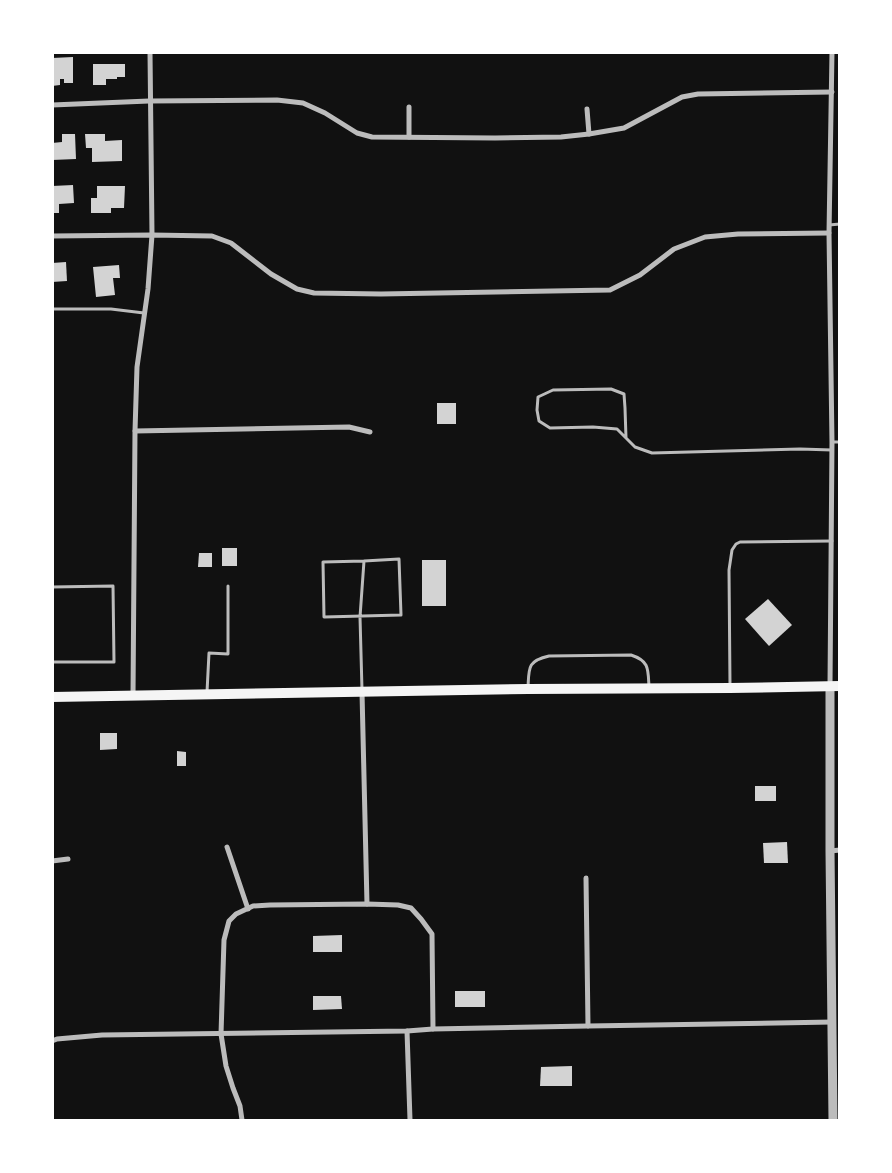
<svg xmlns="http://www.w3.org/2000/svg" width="892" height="1173" viewBox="0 0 892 1173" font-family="Jost,sans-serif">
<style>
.building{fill:#d3d3d3}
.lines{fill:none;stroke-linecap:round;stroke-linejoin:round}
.service{stroke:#bcbcbc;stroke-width:3}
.minor{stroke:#bcbcbc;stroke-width:5}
.tertiary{stroke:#bcbcbc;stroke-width:9}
.secondary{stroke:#f5f5f5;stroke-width:10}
</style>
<rect width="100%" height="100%" fill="#111"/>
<!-- building -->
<g class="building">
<path d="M73,57V83H64V79H60V85L52,86V58Z"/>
<path d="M93,64H125V77H117V79H106V85H93Z"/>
<path d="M62,134H75L76,159L52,160V143L62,142Z"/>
<path d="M85,134H105V141L122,140V161L92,162V148H86Z"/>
<path d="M73,185L74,203L59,204V213H52V186Z"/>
<path d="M97,186H125L124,208H111V213H91V198H97Z"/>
<path d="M66,262L67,281L52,282V263Z"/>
<path d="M119,265L120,278H113L115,295L96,297L93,267Z"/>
<rect x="437" y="403" width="19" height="21"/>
<rect x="222" y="548" width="15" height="18"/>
<path d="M199,553H212V567H198Z"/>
<rect x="422" y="560" width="24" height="46"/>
<path d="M768,599L792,625L769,646L745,619Z"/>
<path d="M100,733H117V749L100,750Z"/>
<path d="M177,751L186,752V766H177Z"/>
<rect x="755" y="786" width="21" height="15"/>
<path d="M787,842L788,863H764L763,843Z"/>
<path d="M342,935V952H313V936Z"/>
<rect x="455" y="991" width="30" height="16"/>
<path d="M313,996H341L342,1009L313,1010Z"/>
<path d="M572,1066V1086H540L541,1067Z"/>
</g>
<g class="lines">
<!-- service -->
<g class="service">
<path d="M829,225L840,224"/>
<path d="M52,309H111L144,313"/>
<path d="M626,438L625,408L624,394L611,389L553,390L538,397L537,410L539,421L550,428L593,427L617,429L635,447L652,453L800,449L832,450"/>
<path d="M833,442H840"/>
<path d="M52,587L113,586L114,662H52"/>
<path d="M730,685L729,570L732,550L736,544L740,542L832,541"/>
<path d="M528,688C529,668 527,661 549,656L631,655C650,661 648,670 649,688"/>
<path d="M362,690L360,617L364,561L399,559L401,615L324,617L323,562L364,561"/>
<path d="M207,692L209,653L228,654V586"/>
</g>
<!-- minor -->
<g class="minor">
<path d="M52,105L149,101L277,100L303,103L325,113L357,133L372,137L495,138L561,137L589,134L624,128L682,97L698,94L832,92"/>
<path d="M409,107V137"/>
<path d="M587,109L589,134"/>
<path d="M52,236L152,235L212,236L231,243L271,274L297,289L314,293L381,294L610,290L640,275L674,249L705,237L738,234L829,233"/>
<path d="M135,431L349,427L370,432"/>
<path d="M830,686L832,442L829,233L832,52"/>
<path d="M362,692L367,904"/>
<path d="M133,696L135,431L137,367L148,289L152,235L150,52"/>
<path d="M227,847L248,909"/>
<path d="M830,851L840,850"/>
<path d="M52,861L68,859"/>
<path d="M586,878L588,1026"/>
<path d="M407,1031L410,1120"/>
<path d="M52,1041L57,1039L102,1035L407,1031L433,1029L588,1026L833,1022"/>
<path d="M242,1120L240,1106L233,1088L226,1066L221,1034L224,940L229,921L236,914L253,906L270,905L367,904L398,905L411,908L421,919L432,934L433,1029"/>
</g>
<!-- tertiary -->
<path class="tertiary" d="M830,686V851L833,1120"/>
<!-- secondary -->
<path class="secondary" d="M52,697L528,689L730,688L840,686"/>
</g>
<!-- border -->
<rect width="892" height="1173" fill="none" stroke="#ffffff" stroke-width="108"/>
</svg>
